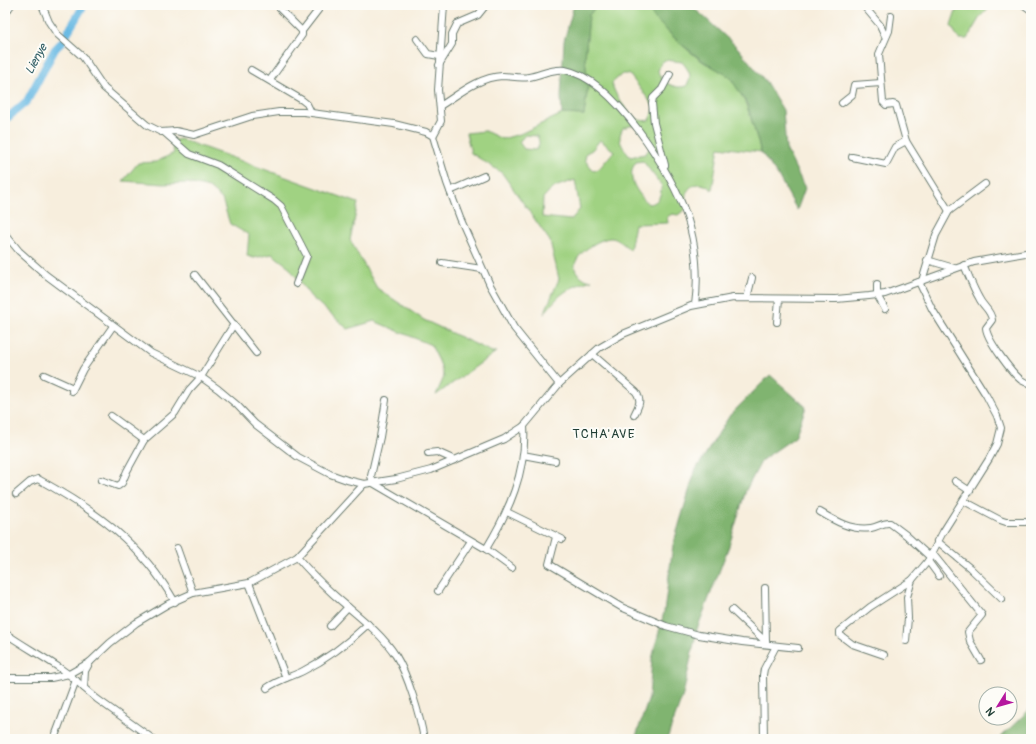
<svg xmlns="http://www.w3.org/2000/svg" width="1036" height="744" viewBox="0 0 1036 744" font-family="Pangolin,sans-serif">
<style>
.green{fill:#a0d282;stroke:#60885b;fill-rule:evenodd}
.forest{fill:#80b470;stroke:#507852}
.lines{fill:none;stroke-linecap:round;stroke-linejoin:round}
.river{stroke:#68b9e3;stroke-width:8}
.minor-casing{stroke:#6b7b6f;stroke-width:8}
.minor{stroke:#fff;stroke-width:6}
.labels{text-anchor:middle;stroke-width:4;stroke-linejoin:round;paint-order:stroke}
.water-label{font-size:12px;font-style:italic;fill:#356269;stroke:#fdfcf7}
.quarter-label{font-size:13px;letter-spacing:1px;fill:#1f3d34;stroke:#fdfcf7}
</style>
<rect width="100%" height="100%" fill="#fdfcf7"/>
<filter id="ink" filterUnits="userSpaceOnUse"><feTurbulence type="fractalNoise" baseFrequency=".025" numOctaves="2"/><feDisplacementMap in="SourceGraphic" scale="8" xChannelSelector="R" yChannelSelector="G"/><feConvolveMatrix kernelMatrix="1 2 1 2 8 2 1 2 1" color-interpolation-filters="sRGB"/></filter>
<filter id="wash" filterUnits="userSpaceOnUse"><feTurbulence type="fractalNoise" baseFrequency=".012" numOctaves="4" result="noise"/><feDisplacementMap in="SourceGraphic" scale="16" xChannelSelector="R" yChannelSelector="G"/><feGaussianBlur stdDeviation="0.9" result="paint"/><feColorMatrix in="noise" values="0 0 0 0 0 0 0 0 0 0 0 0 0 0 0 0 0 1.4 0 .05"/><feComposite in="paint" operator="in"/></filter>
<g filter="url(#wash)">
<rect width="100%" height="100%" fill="#f7eedd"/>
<!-- green -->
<g class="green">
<path d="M597,5H645C661,26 680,45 702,61C710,67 725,70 731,78C748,100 753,126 761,152L719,147L712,190C696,174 679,193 688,207L678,215L672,214L667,217L668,223L635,224L630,250C625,245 618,239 612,238C598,237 560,263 581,276C585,279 587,281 592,280C567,288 560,293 544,314L559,279L550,241L502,173L471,153L466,133L485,131L502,139L520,134L562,114L584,115L588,86L585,58L589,15ZM665,60L682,62C688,69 694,77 686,86C675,90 661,82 658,71L661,63ZM622,74H629L655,108L649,120C645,121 641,121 637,119C628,114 613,93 612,83ZM633,125L646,133L650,148L645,154L630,157C622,146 616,140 623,128ZM525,135L537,136C540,141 540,146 536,150L524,149L519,142ZM600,140L614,151L599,169L593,171L585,160L586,153L592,150ZM643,161L662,186C660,197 659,203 648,204C637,192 625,177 636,162ZM575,180L580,209L571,220L542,217L543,198L552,188Z"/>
<path d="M958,5H991L980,17L967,39H959L951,26Z"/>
<path d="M180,139L358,203L350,240L377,288L424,320L492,352H496L436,395L444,377L439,361L431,345L374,321L348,329L311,297L288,266L272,254L254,258L247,256L249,235L230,224L222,199L209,188L188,183L164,184L123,181L138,163L156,162L174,153L171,141Z"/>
</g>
<!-- forest -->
<g class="forest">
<path d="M574,5H597L589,15L585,58L588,86L584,115L562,114L561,97L564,41Z"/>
<path d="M645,5H691L737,47L766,82L783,110L786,149L805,188L797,210L780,179L761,152L747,104L730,77L703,61L680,43L656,20Z"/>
<path d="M770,375L806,407L795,437L762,460L746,490L729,546L697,629L683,695L667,739H635L649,698L652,659L664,612L673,545L695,471L730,415Z"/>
<path d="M1031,708V739H999Z"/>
</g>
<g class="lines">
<!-- river -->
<path class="river" d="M5,120L27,101L55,49L62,42L84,5"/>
</g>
</g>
<g filter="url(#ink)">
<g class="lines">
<defs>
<g id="minor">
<path d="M42,5L49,22L57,34L83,57L104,88L147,125L161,132L176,131L194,135L252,116L279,112H304L394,124L426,132L433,136L447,183L460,218L490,285L514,328L559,384"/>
<path d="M863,5L880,25L885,36"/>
<path d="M1024,5L1031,10"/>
<path d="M7,11L11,5"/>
<path d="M891,16L889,31L879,54L883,102L886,105L893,104L896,105L906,141L949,211"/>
<path d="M302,31L322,5"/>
<path d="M417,39L428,54L439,56"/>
<path d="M439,65L452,44V34L457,24L478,15L486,5"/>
<path d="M251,70L302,100L307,104L311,112"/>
<path d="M270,80L302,35V31L280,9"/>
<path d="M842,103L852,95L854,85L881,83"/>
<path d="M440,106C459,94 479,77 502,76C511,76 520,79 529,77C541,75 552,68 565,70C614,79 672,173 687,217C696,244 699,277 695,305"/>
<path d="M165,133L189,154L218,165L274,200L281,206L307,256L296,284"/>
<path d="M433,136L441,121L438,90L444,5"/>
<path d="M852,157L886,164L895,147L906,141"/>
<path d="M665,165L654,123L652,103L653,98L662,89L670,74"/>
<path d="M450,191L484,176"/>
<path d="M5,234L19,251L46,275L151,353L201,377L218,389L237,405L255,424L298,457L330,474L347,480L364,484L396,479L431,470L504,439L524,426L559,384L599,348L623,334L691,306L733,298L836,299L869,296L885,294L974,262L1031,252"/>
<path d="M927,260L954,268"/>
<path d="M442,263L482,269"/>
<path d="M964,265C969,276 973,288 979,298C983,307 991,310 992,320L986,328C987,340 1012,373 1021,380C1024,382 1027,383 1030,383"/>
<path d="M195,275L256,353"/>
<path d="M922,281L936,235L949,211L985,184"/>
<path d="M877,284V295L885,309"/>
<path d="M747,298L752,278"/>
<path d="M777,322L779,299"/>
<path d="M592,354L636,392C642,401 639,405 634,415"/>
<path d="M44,375L73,388"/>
<path d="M72,391L83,369L113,326"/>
<path d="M386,400L380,437L371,476L373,483L486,549L512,568"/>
<path d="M111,416L144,440"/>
<path d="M428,453L437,452L455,460"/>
<path d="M523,455L555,461"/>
<path d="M101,480L118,486L122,483L127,471L144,440L175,413L189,390L201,377L234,324"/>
<path d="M955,481L970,491"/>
<path d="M16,494L30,482L38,479C96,511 141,543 175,602"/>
<path d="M964,501L1000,520L1006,522H1025"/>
<path d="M507,512L562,539"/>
<path d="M820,512C835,521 852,531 871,528C878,527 883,522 890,523L906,535L930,557"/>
<path d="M556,537L549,564L621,607L666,626L699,635L742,642L798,648"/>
<path d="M937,541L970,568L1002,599"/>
<path d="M177,548L193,593"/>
<path d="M486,549C509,511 527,471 524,426"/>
<path d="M932,553L982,615L968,632L970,641L981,660"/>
<path d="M297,557C308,570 320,582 333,594C354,613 380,631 396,656C408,675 420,716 424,739"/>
<path d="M928,561L939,576"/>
<path d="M249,583L286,678"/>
<path d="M765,588L766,642"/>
<path d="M438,591L471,541"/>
<path d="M732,610L766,642"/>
<path d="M330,626L348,607"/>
<path d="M5,633C32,652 61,665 84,688"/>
<path d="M906,641L908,618L907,597L912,580L928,561L943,532L989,459L997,444L1001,428L997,416L986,395L932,309L919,282"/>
<path d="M884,655L852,644L840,635V631L870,607L912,580"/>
<path d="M5,678H51L69,674L90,662"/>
<path d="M267,688C278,680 291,677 303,671C327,659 349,642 368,624"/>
<path d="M54,739L76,680"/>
<path d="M153,739L97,699L84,688L85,671L90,662L110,643L136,623L168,604L193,593L249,583L297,557L364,484"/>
<path d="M764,739L763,675L764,669L776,646"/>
</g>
</defs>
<!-- minor casing -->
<use href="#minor" class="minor-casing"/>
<!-- minor -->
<use href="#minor" class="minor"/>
</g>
</g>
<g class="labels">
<!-- water labels -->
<g class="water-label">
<text transform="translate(36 59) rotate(-61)" y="4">Lienye</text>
</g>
<!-- quarter labels -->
<g class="quarter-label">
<text x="604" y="438">TCHA'AVE</text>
</g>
</g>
<!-- margin -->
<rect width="1036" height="744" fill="none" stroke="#fdfcf7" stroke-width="20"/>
<!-- north arrow -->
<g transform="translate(998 706) rotate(233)"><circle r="19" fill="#fdfcf7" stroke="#a4b0a9"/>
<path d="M0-3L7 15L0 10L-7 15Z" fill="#b5179e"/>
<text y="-6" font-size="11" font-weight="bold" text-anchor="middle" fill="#1f3d34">N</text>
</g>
</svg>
